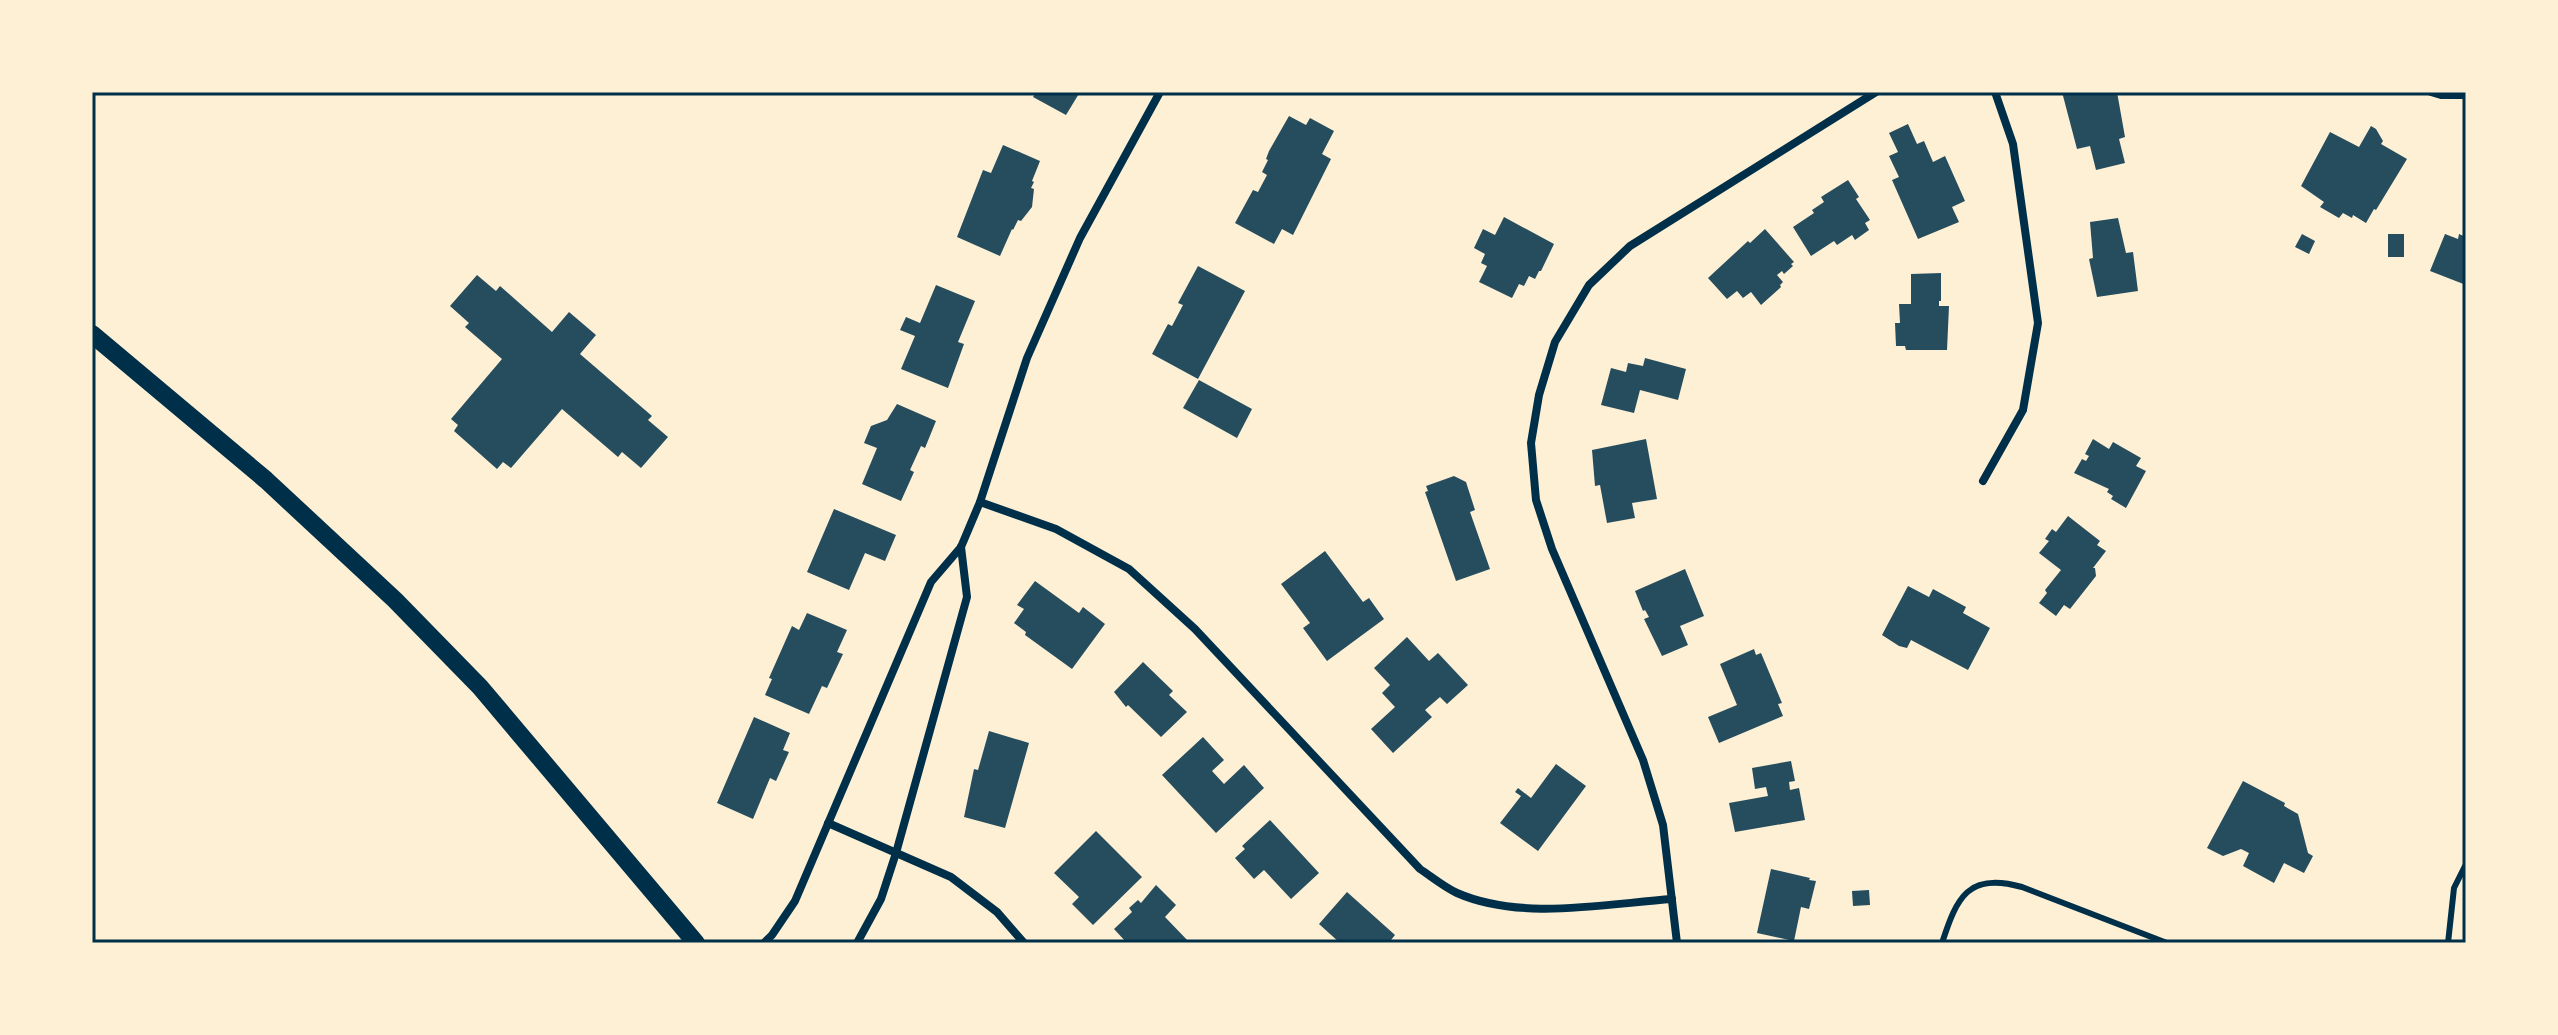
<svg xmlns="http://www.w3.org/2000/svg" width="2558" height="1035" viewBox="0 0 2558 1035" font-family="Karla,sans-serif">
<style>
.building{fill:#264d5e}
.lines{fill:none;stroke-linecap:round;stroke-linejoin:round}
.service{stroke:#003049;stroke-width:6}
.minor{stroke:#003049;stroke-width:8}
.primary{stroke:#003049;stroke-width:18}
.neatline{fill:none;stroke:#003049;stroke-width:3}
</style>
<rect width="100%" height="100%" fill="#fdf0d5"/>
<!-- building -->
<g class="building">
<path d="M1036,92H1080L1066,115L1033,97Z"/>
<path d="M2062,92H2117L2125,137L2119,139L2125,163L2096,170L2090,146L2077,149Z"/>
<path d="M1289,116L1306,125L1310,118L1334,131L1322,154L1331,159L1293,235L1282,229L1274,244L1235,223L1253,190L1258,192L1267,175L1262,172L1268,160L1266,159L1269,151Z"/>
<path d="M1908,124L1917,144L1924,141L1933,162L1945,156L1965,201L1952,207L1959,222L1918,239L1892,180L1899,177L1889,156L1898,152L1889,133Z"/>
<path d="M2371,126L2376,129L2383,141L2381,144L2407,159L2376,210L2374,209L2366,223L2353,215L2352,218L2343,213L2339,218L2320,207L2324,202L2301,186L2330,132L2359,147Z"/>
<path d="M1003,145L1040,161L1032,181L1034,182L1031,188L1034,189L1032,207L1021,221L1018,220L1013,230L1012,229L1000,256L957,237L983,170L991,173Z"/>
<path d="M1848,180L1859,197L1856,199L1870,220L1865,223L1869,230L1855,240L1852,235L1837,245L1834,241L1811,256L1793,227L1814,213L1812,210L1824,202L1821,197Z"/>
<path d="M1504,217L1554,244L1541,271H1539L1535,279L1529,276L1524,286L1519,284L1512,298L1479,282L1487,266L1481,263L1485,254L1474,248L1483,229L1495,235Z"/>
<path d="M2118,218L2126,253L2133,252L2138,291L2097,297L2089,259L2093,258L2090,222Z"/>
<path d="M1765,229L1794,262L1791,264L1793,266L1784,274L1782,271L1777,275L1783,282L1780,285L1781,287L1761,305L1751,292L1743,298L1737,291L1727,299L1708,278L1748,241L1750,243Z"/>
<path d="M2302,234L2315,241L2309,254L2295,247Z"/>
<rect x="2388" y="234" width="16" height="23"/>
<path d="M2445,234L2458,239L2459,234L2466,237V285L2430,271Z"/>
<path d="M1198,266L1245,291L1198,379L1152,354L1168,324L1172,326L1183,305L1178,303Z"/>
<path d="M1941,273V301H1939V306H1949L1947,350H1906L1905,346H1896L1895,323H1900L1899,304H1911V274Z"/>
<path d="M477,275L496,291L500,286L552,332L569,312L596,335L580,354L652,416L648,420L668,437L641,468L622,452L618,457L562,409L511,468L503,462L497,469L454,431L458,425L451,419L502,359L465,327L469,323L450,306Z"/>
<path d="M936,285L975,301L958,342L964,344L948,388L901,369L915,336L900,330L906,317L920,323Z"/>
<path d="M1645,358L1686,369L1678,400L1640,390L1634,413L1601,405L1611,368L1626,372L1628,363L1643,366Z"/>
<path d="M1199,380L1252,409L1237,438L1183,408Z"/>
<path d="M897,404L936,421L925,448L921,446L910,470L914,472L901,501L862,484L877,448L864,443L871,426L887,420Z"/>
<path d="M1646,439L1657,499L1632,503L1635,518L1607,523L1600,485L1595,486L1592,450Z"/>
<path d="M2093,439L2109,449L2113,442L2141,458L2136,466L2146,471L2126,508L2111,499L2113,496L2107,492L2109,489L2074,473L2082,459L2086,461L2089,456L2085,454Z"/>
<path d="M1454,476L1466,482L1475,510L1470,512L1490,569L1456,581L1425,492L1428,491L1426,486Z"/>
<path d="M834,509L896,535L885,561L865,553L849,590L807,572Z"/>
<path d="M2068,516L2100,541L2097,545L2106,551L2093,568H2095L2096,576L2070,609L2064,605L2056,616L2039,603L2047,593L2045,590L2061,570L2039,553L2049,541L2045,539L2052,529L2056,532Z"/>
<path d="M1325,551L1363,602L1369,598L1384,619L1327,661L1303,628L1310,623L1281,584Z"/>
<path d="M1685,569L1704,616L1680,626L1688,645L1662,656L1644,619L1649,617L1645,610L1643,611L1635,591Z"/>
<path d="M1035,581L1079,613L1083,607L1105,624L1072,669L1025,635L1026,632L1014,623L1024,609L1017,605Z"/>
<path d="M1908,586L1929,597L1933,589L1966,607L1963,613L1990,628L1968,670L1911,640L1907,648L1899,646L1882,635Z"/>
<path d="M807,613L847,630L837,652L843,654L827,688L822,686L809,714L765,695L772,679L769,678L792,626L799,630Z"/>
<path d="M1407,637L1429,661L1438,653L1468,685L1447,704L1440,697L1425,710L1432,717L1393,753L1371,729L1395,707L1382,693L1390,685L1374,668Z"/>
<path d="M1754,649L1756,655L1761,653L1782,703L1778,704L1783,716L1719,743L1708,717L1737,705L1720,664Z"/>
<path d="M1143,662L1173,691L1169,695L1187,712L1161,737L1128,705L1126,707L1114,692Z"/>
<path d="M754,717L790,733L783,750L789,752L776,781L770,778L753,819L717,803Z"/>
<path d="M989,731L1029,743L1005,828L964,817L974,769L978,770Z"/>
<path d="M1203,737L1224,760L1212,771L1224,784L1244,765L1264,788L1216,833L1162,775Z"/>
<path d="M1791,761L1795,781L1789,782L1790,790L1799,788L1805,820L1735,832L1729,803L1768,796L1766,787L1755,789L1752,768Z"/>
<path d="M1556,764L1586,786L1538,851L1500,823L1521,796L1515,792L1518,788L1531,798Z"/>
<path d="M2243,781L2285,803L2284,806L2298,814L2308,853L2313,856L2304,873L2284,863L2274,883L2243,866L2249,853L2241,849L2223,856L2207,848Z"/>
<path d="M1270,820L1319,873L1291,899L1264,870L1254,879L1235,858L1245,849L1242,846Z"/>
<path d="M1096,831L1142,877L1093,925L1072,904L1079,897L1054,873Z"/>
<path d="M1771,869L1810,878L1809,880L1816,881L1809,909L1801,907L1794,941L1757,933Z"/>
<path d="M1156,885L1176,905L1165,917L1190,943H1127L1114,929L1132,912L1129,908L1138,900L1141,903Z"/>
<path d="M1869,890L1870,905L1853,906L1852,891Z"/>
<path d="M1347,892L1395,935L1391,940L1395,943H1340L1319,924Z"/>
</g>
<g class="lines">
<!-- service -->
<g class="service">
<path d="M1942,943C1957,897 1968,872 2022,887L2167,943"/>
<path d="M2448,943L2454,888L2466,864"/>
</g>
<!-- minor -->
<g class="minor">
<path d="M2431,92L2441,95H2466"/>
<path d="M1983,481L2023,410L2038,323L2013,144L1995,92"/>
<path d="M980,502L1056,529L1129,569L1195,629L1420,869C1432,877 1444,887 1457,893C1521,921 1604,904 1672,899"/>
<path d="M828,823L951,877L997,912L1024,943"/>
<path d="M764,943L772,935L795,901L931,582L961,547L980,502L1027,358L1080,238L1160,92"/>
<path d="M857,943L881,899L896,853L967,597L961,547"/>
<path d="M1677,943L1663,825L1643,760L1552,549L1536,500L1531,443L1539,395L1555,342L1589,285L1630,246L1876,92"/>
</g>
<!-- primary -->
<path class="primary" d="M92,334L266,480L395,600L480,687L696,943"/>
</g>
<!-- border -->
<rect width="2558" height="1035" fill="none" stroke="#fdf0d5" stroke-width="188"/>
<rect x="94" y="94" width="2370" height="847" class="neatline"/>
</svg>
